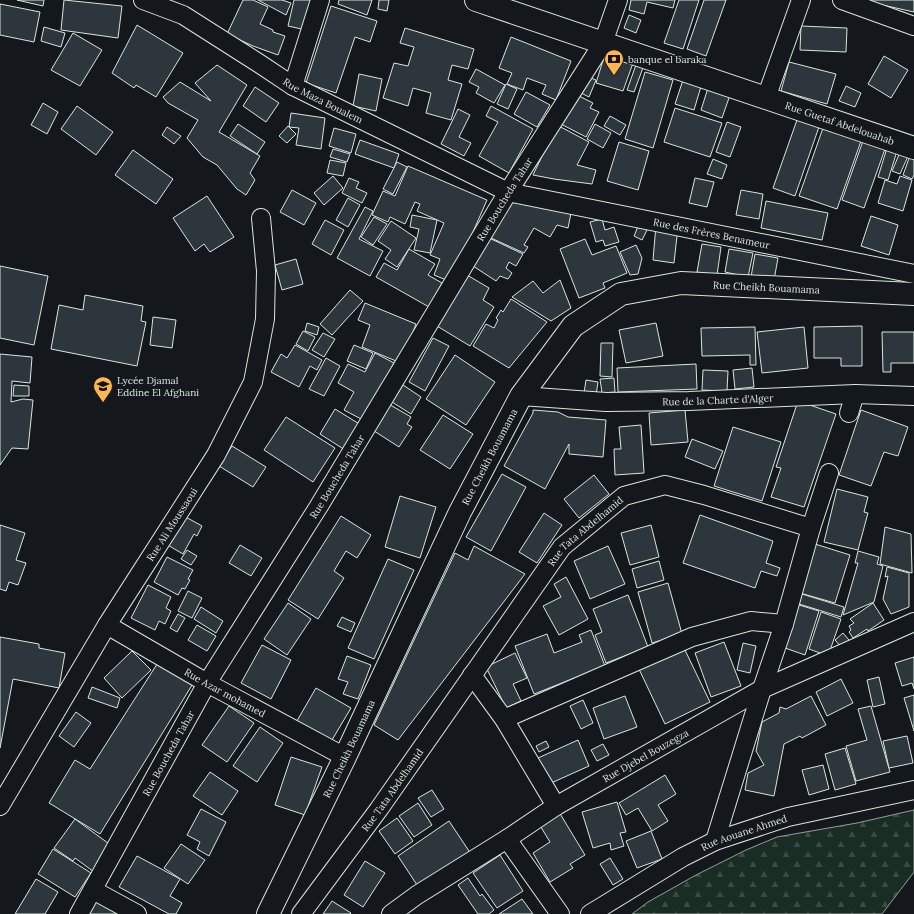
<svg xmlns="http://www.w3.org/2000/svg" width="914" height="914" viewBox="0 0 914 914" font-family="Lora,serif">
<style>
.forest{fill:url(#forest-firs);stroke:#939e99}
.building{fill:#2c363c;stroke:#d8e6dc}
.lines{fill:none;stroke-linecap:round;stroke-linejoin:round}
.street-casing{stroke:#d8e6dc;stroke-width:20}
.secondary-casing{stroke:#d8e6dc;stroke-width:24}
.street{stroke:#14181c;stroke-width:18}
.secondary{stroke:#14181c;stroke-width:22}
.labels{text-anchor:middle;stroke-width:3;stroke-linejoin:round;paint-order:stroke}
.poi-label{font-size:10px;fill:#d8e6dc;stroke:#14181c;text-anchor:start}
.street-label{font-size:10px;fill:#d8e6dc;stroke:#14181c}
</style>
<defs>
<pattern id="forest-firs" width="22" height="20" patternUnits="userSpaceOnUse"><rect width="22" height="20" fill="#1a2d24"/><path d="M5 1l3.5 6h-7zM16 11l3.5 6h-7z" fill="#3b4b43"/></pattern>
</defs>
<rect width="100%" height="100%" fill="#14181c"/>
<!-- forest -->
<path class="forest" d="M914,810V872L882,914H632L648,902L696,875L746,850L777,837L857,823Z"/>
<!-- building -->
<g class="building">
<path d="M17,0H44L43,6Z"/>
<path d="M64,0L122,6L118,38L61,30Z"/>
<path d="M243,0H253L268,7L260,24L273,30V32L285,36L278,55L253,46L227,34Z"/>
<path d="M258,0H282L291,3L286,15Z"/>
<path d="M294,0H313L306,30L288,26Z"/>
<path d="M339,0H372L367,15L338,4Z"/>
<path d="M379,0H389L387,11L378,9Z"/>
<path d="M631,0H675L673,8L647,2L644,14L629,10Z"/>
<path d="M679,0H699L683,49L664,43Z"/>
<path d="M704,0H726L706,56L687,49Z"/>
<path d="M870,0H914V12L869,2Z"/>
<path d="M0,4L40,12L34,42L0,35Z"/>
<path d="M331,6L377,21L370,42L355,37L336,93L306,83Z"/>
<path d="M629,15L641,20L636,33L624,28Z"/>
<path d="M137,25L183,53L156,97L136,85L134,88L112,73Z"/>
<path d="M801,26L847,28L846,52L800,50Z"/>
<path d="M44,27L65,33L61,47L41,41Z"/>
<path d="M405,28L474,49L468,69L452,65L448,80L462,84L451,120L426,113L431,93L413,88L408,106L383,98L394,63L408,66L414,47L400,43Z"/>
<path d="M73,33L102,50L80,86L51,70Z"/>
<path d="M511,37L571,61L556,100L542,94L546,85L527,78L523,90L507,84L512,73L499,68Z"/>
<path d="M605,54L633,63L623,91L596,83Z"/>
<path d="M884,56L908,70L891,98L868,84Z"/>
<path d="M637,62L644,65L634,92L627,90Z"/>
<path d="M789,62L836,74L827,104L781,91Z"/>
<path d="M217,65L247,85L219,132L260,156L250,173L255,180L246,195L237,189L217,165L203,157L187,138L198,120L168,103L163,97L180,82L211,101L195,83Z"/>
<path d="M476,69L505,85L494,103L476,93L479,87L469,82Z"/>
<path d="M645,72L673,80L653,148L625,139Z"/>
<path d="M359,74L382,79L376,111L353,106Z"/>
<path d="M586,76L596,80L589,97L579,92Z"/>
<path d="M684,77L702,83L694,110L675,104Z"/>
<path d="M506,84L517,89L508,109L497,104Z"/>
<path d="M846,86L861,93L855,107L839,101Z"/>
<path d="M255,87L279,103L266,122L243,106Z"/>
<path d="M708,88L730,95L722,118L701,110Z"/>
<path d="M526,92L550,105L537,127L514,114Z"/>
<path d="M575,94L593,103L590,108L599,112L586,137L559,123Z"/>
<path d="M43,103L58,112L47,134L31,125Z"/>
<path d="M77,106L113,132L96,155L61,129Z"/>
<path d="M491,106L533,129L509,173L479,156L498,122L486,116Z"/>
<path d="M675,108L722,123L710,157L664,142Z"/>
<path d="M458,109L470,115L459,137L471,143L464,156L441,144Z"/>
<path d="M291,113L325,118L321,149L296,145L299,128L289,127Z"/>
<path d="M610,116L626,125L620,135L604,126Z"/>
<path d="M798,117L820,124L795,196L773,188Z"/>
<path d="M727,122L741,127L730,157L716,152Z"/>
<path d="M238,124L265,142L257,154L230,136Z"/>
<path d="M595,124L611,133L603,148L587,139Z"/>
<path d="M557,125L589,142L577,165L596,170L592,184L554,179L533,175Z"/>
<path d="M288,126L296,134L287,143L279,136Z"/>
<path d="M167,127L181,136L174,144L162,135Z"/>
<path d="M334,128L356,134L351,153L329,146Z"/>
<path d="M823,128L861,141L837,209L799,196Z"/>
<path d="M360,140L399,154L394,168L355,154Z"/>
<path d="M863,141L885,149L864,208L842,200Z"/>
<path d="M619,142L649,151L638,190L607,181Z"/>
<path d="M887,148L897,151L888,180L878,177Z"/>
<path d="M333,149L350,154L347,162L330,157Z"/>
<path d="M133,150L173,179L156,204L115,175Z"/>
<path d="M901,150L909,154L900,174L892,171Z"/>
<path d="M911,153L914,154V175L912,179L903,175Z"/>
<path d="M713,159L727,165L722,179L707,174Z"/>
<path d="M330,160L346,163L343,176L327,173Z"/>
<path d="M397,162L407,167L393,194L383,189Z"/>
<path d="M408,166L487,200L451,282L434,275L440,259L430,255L444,223L417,211L420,204L415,202L405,224L390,217L388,222L372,215L383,191L395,196Z"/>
<path d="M333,176L343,188L324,205L314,193Z"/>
<path d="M900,176L912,180L903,211L878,203L885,180L897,184Z"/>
<path d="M349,178L359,182L356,188L367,193L362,203L342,193Z"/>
<path d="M695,178L714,182L707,207L689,203Z"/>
<path d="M292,190L316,203L304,225L280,212Z"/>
<path d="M741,190L763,194L759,219L736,215Z"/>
<path d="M207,196L234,237L210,252L204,244L195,251L173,218Z"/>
<path d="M348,198L360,205L348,227L336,220Z"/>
<path d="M766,201L828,213L822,240L761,228Z"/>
<path d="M511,202L571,213L568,228L557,225L550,237L534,228L524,245L528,247L524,253L491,238Z"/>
<path d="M365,207L373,211L359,239L383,251L370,276L337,258Z"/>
<path d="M412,215L437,220L430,253L414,250L419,229L410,227Z"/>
<path d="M871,216L898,225L889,255L861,246Z"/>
<path d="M374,217L387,224L373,245L361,237Z"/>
<path d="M602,219L605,230L614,227L619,242L605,246L603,240L596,242L590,222Z"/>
<path d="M325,220L344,230L331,255L312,244Z"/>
<path d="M391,221L416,238L397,267L385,259L391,250L378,241Z"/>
<path d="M639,224L648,228L642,240L634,236Z"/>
<path d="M656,225L678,227L674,263L653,260Z"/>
<path d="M487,237L523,254L516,266L509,262L506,268L512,273L508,279L500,276L496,281L470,264Z"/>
<path d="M585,239L592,255L616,246L627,273L603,283L605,288L579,298L560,249Z"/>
<path d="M702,244L721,247L717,275L697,272Z"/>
<path d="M636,245L642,258L638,274L630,275L620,252Z"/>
<path d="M409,249L435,264L428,275L442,283L429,307L376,277L384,263L397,270Z"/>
<path d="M729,249L753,253L748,277L725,272Z"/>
<path d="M755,254L778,258L774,280L751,277Z"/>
<path d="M296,259L303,284L282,290L275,265Z"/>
<path d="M0,266L48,276L34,345L0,338Z"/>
<path d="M467,275L489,288L483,300L494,307L470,346L437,326Z"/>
<path d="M560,280L571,308L551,321L512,297L533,281L543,293Z"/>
<path d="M350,290L363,301L332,335L320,324Z"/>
<path d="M85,295L143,306L141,321L146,322L137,366L51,349L59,305L83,310Z"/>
<path d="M511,299L547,322L509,368L473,346L486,324L494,328L498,320L496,318L501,310L503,312Z"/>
<path d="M365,303L416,324L401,363L362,347L370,325L358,320Z"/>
<path d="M153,317L176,320L172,348L150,345Z"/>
<path d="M307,323L319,327L317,335L305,331Z"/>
<path d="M656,323L663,356L626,363L619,330Z"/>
<path d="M862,326V366H841V358H814V327Z"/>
<path d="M755,327L756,365H750V355L702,356L701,328Z"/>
<path d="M804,327L808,368L762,373L757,332Z"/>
<path d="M303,331L315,337L308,351L296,344Z"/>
<path d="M882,332H914V363H891V372H883Z"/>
<path d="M323,333L335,339L324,357L312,350Z"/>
<path d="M433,338L449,346L425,391L409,382Z"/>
<path d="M601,343H613L612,377L600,376Z"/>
<path d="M295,345L322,360L317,370L310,366L299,387L271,372L281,354L287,358Z"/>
<path d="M354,345L373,353L366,369L347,361Z"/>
<path d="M375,353L394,363L363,420L344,410L354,392L338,383L348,364L365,372Z"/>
<path d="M0,354L32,357L30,383L12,381L11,402L23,399L33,400L28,449L12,448L0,465Z"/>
<path d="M455,355L495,382L466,425L426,399Z"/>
<path d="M326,358L340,366L324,396L309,389Z"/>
<path d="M696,364L697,389L618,392L617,368Z"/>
<path d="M752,368L754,387L735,389L733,370Z"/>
<path d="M703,370L728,371L727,391L702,390Z"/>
<path d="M614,378L615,392L602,393L600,379Z"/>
<path d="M586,380L598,382L596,395L584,393Z"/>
<path d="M14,385L29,386V396H13Z"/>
<path d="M403,385L421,397L411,414L392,402Z"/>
<path d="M798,401L836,414L804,507L771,497L781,468L776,467Z"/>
<path d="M387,403L411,417L407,424L412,427L399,447L371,429Z"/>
<path d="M335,409L361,425L345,450L320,434Z"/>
<path d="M533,410L558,412L568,417L606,420L603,457L569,454V444L545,489L504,466L533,413Z"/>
<path d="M685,410L688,442L651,445L649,413Z"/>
<path d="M861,410L908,427L898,456L884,452L871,486L839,475Z"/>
<path d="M443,415L473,434L450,469L420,450Z"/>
<path d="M286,417L335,448L313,482L264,450Z"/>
<path d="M641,425L644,473L615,475L614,449H621L619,427Z"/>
<path d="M733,427L781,442L762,501L714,486Z"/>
<path d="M692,439L723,451L715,469L685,457Z"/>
<path d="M232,446L266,467L253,487L219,466Z"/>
<path d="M502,474L526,487L491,551L466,537Z"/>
<path d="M594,475L609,494L579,518L564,499Z"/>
<path d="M837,489L868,497L864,512L868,513L858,550L824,542Z"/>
<path d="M400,496L436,507L420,558L385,547Z"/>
<path d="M544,513L562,525L537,563L519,552Z"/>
<path d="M182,515L202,526L197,536L194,534L183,554L166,544Z"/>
<path d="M700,515L773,541L766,563L780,568L777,576L761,571L755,588L683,563Z"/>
<path d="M341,516L371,535L357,558L346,551L334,571L344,578L318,619L288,600Z"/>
<path d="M0,525L25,533L16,560L26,563L18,585L9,582L6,591L0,589Z"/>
<path d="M651,525L659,557L630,565L621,533Z"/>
<path d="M885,527L911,534L912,573L880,564Z"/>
<path d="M815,544L850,555L835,603L800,593Z"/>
<path d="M240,545L262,558L251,576L229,563Z"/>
<path d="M474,546L525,574L398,740L374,725L455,553L468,560Z"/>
<path d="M608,546L625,584L590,599L574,561Z"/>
<path d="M187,550L197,556L191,565L181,559Z"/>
<path d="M858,551L879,557L877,564L883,566L874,602L843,615L858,563H855Z"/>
<path d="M167,557L193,570L188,579L190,580L185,589L182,588L178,595L154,582Z"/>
<path d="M388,559L414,570L374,659L348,648Z"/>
<path d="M659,561L664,580L637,588L632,569Z"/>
<path d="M887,567L909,573V607L891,614L883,599L888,576L885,577Z"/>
<path d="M566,577L588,619L559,635L543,606L561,597L554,584Z"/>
<path d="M668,583L682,634L652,643L638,592Z"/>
<path d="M148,585L171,597L166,608L171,611L165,624L159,621L155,630L131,618Z"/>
<path d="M188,591L202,598L192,618L178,611Z"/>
<path d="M802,594L844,607L841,617L799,604Z"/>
<path d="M628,595L648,647L606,663L595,635L602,632L593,609Z"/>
<path d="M288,603L311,619L287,655L264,639Z"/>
<path d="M873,603L884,620L868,631L867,629L853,638L849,632L851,630L849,626L854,623L850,619Z"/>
<path d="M799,605L819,611L805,655L785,648Z"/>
<path d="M201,607L223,621L216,633L194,619Z"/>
<path d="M821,612L841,619L828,656L809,649Z"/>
<path d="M178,614L185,618L177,632L170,628Z"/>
<path d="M342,617L355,623L351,632L337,626Z"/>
<path d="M197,625L216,636L207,651L188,640Z"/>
<path d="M591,630L605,666L534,694L515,646L547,634L554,653L582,642L579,635Z"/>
<path d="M843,633L849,640L842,648L835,640Z"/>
<path d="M0,637L39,644V648L65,653L59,688L13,679L0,748Z"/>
<path d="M724,642L741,686L711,697L695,653Z"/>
<path d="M743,643L756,646L750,673L737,670Z"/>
<path d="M262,645L291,660L271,699L241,683Z"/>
<path d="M683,646L710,702L665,724L638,667Z"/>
<path d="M132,651L151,670L122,698L104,678Z"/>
<path d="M515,653L527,678L513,684L521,701L506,708L486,667Z"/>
<path d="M347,656L371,665L358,699L343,694L348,682L338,679Z"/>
<path d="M914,657V689L912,683L902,686L895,663Z"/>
<path d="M159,661L194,682L100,834L49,803L75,760L90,769Z"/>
<path d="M879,677L885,704L873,707L867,680Z"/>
<path d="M841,679L853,703L827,716L816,692Z"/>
<path d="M92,687L120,698L117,708L88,698Z"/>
<path d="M316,688L351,708L329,745L294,726Z"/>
<path d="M914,695V731L904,698Z"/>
<path d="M625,696L637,727L604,739L593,708Z"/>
<path d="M811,696L826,725L802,738L800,736L784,744L774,796L745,790L748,773L764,765L756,751L762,722L779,713L780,707L786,709Z"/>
<path d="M583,700L593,723L581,729L570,706Z"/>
<path d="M229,706L254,723L227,762L202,745Z"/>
<path d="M871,706L890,772L856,781L846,746L867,740L858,709Z"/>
<path d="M76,712L91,723L74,747L59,736Z"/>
<path d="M260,727L283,743L257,782L233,766Z"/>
<path d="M907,736L913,763L889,768L883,741Z"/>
<path d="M578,740L589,766L549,784L538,758Z"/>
<path d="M546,741L549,747L539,752L536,746Z"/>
<path d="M603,744L609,755L597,761L591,750Z"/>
<path d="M845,748L856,784L835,790L825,754Z"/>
<path d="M291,757L322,767L305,815L275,805Z"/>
<path d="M823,765L829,789L809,795L802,770Z"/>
<path d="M210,772L238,791L222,815L193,796Z"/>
<path d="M665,775L676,794L658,805L668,821L652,831L638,808L626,815L619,803Z"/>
<path d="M432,790L444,809L431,817L418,798Z"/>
<path d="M617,802L626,832L620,833L624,846L611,850L610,843L593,848L582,812Z"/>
<path d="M418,803L432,825L414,837L399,816Z"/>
<path d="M201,809L226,822L209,856L197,849L200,842L187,835Z"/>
<path d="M559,812L585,855L570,864L573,868L550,882L533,853L550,842L539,824Z"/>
<path d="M397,818L413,841L395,854L379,831Z"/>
<path d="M75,819L112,846L94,872L75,858L73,861L54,848Z"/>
<path d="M449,821L471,854L419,888L398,856Z"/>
<path d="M651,831L662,859L637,868L626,841Z"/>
<path d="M181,844L205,860L188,884L164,868Z"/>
<path d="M53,849L91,873L75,897L38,874Z"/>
<path d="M500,855L523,891L497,908L473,873Z"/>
<path d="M137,856L180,879L170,896L182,903L176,914H169L119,887Z"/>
<path d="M610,858L623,879L613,885L600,864Z"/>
<path d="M365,861L385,873L363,907L344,895Z"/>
<path d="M468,878L480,896L482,894L494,910L489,914H478L458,885Z"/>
<path d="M36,879L58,892L45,914H15Z"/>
<path d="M97,895L127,914H85Z"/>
<path d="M522,899L533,914H499Z"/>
<path d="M332,901L351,913L350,914H323Z"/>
</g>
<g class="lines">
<defs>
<g id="street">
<path id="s1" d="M143,0L183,15L260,64L293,86L508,192L914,274"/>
<path d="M842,0L914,26"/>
<path d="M293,86L320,0"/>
<path d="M766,98L801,0"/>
<path id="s2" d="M521,396L606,402L689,401L855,394L914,396"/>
<path d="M849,413L855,394"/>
<path d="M811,528L829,473"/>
<path id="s3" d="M107,625L207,683L345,757"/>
<path d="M472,675L504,719L556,806"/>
<path d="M504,719L692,637L751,621L784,624"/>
<path id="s4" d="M0,806L107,625L216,455L253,382L265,319L266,271L261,218"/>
<path d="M507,839L560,914"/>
<path d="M93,890L137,914"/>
<path id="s5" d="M79,914L207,683L319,506L508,192L603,43L618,0"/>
<path id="s6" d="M301,914L379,809L562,547L624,496L665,485L704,495L811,528L784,624L762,689L715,841"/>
<path id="s7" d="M391,914L417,895L507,839L556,806L762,689L914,622"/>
<path id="s8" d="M590,914L683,857L715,841L788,817L914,790"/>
</g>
<g id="secondary">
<path id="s9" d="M476,0L914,148"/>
<path id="s10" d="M268,914L345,757L460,512L521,396L573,326L621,294L681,283L914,294"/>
</g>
</defs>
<!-- street casing -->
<use href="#street" class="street-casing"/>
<!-- secondary casing -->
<use href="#secondary" class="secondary-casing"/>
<!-- street -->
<use href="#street" class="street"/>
<!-- secondary -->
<use href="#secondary" class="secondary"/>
</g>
<!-- icons -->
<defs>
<symbol id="bank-pin" viewBox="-11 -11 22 30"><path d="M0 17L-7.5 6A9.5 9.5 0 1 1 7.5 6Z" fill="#ffb74d" stroke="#14181c"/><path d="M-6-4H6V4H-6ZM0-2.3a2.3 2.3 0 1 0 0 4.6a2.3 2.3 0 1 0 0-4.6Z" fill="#111"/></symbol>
<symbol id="school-pin" viewBox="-11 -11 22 30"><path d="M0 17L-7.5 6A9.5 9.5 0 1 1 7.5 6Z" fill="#ffb74d" stroke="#14181c"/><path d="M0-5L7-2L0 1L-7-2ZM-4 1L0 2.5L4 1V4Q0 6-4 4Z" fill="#111"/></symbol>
</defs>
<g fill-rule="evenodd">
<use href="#bank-pin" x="603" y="48" width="22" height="30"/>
<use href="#school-pin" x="92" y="375" width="22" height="30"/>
</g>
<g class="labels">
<!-- poi labels -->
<g class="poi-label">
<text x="628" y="63">banque el baraka</text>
<text x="117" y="384">Lycée Djamal<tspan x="117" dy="12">Eddine El Afghani</tspan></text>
</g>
<!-- street labels -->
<g class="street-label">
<text dy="4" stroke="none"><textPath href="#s1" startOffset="207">Rue Maza Boualem</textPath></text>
<text dy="4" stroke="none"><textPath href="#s9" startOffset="384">Rue Guetaf Abdelouahab</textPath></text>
<text dy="4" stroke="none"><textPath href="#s5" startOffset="832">Rue Boucheda Tahar</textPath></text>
<text dy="4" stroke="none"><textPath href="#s1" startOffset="621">Rue des Frères Benameur</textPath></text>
<text dy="4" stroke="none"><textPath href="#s10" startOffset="868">Rue Cheikh Bouamama</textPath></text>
<text dy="4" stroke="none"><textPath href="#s2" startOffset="197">Rue de la Charte d'Alger</textPath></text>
<text dy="4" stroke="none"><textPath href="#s10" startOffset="508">Rue Cheikh Bouamama</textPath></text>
<text dy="4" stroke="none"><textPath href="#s5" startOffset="508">Rue Boucheda Tahar</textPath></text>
<text dy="4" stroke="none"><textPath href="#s4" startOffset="330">Rue Ali Moussaoui</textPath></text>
<text dy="4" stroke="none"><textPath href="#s6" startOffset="478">Rue Tata Abdelhamid</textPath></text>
<text dy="4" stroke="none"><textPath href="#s3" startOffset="136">Rue Azar mohamed</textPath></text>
<text dy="4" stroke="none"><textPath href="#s10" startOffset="184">Rue Cheikh Bouamama</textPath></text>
<text dy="4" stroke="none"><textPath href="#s5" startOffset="184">Rue Boucheda Tahar</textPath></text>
<text dy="4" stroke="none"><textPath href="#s7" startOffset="300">Rue Djebel Bouzegza</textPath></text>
<text dy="4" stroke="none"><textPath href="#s6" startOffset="154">Rue Tata Abdelhamid</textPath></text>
<text dy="4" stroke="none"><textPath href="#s8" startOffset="175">Rue Aouane Ahmed</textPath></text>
</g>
</g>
</svg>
